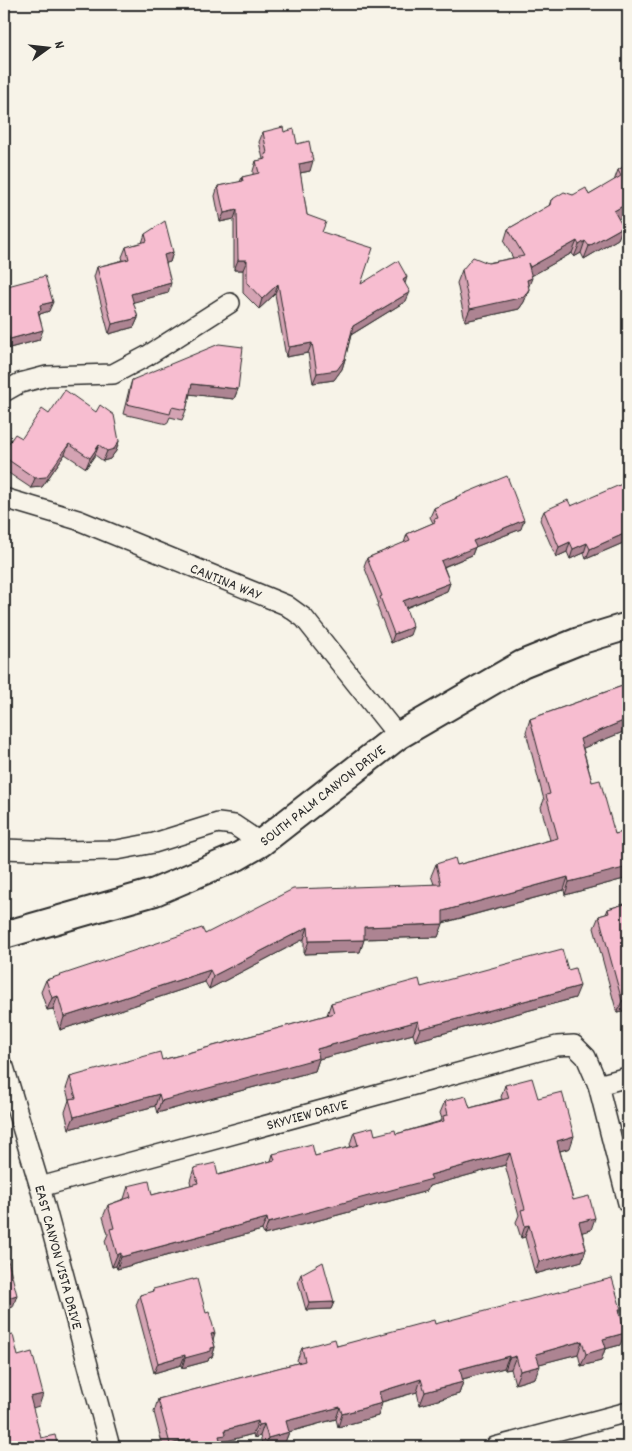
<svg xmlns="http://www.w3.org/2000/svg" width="632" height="1451" viewBox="0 0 632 1451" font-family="Dekko,sans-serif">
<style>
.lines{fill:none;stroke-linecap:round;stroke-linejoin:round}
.street-casing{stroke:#2b2b2b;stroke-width:22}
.secondary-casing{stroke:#2b2b2b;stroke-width:30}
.street{stroke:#f7f3e8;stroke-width:19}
.secondary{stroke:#f7f3e8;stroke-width:26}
.wall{fill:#d4a3b3;stroke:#2b2b2b}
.shaded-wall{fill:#ad8492;stroke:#2b2b2b}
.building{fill:#f7bdd0;stroke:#2b2b2b}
.labels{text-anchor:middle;stroke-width:4.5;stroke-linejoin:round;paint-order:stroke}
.street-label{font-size:15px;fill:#2b2b2b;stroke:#f7f3e8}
</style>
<rect width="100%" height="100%" fill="#f7f3e8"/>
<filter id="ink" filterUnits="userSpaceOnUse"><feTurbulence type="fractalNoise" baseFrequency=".02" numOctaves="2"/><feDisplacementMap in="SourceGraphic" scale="10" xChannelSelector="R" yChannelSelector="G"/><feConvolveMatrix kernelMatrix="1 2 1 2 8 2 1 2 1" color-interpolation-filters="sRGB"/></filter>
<g filter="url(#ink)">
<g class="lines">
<defs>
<g id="street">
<path d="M4,392L20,383L47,376L113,374L147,356L230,303"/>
<path d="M4,498L78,520L286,605L304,618L398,736"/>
<path d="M4,849L59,851L117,850L154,843L218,823L234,825L261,843"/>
<path d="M4,1067L40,1187L110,1447"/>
<path d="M598,1085L628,1077"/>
<path d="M40,1187L557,1046L574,1045L586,1057L598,1085L628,1203"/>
<path d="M495,1447L628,1412"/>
</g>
<path id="secondary" d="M4,935L155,892L237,857L261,843L398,736L522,664L579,641L628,626"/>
</defs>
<!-- street casing -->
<use href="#street" class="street-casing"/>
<!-- secondary casing -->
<use href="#secondary" class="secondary-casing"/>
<!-- street -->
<use href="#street" class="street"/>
<!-- secondary -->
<use href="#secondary" class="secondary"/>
</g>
<!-- wall -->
<g class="wall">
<path d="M263,132H284L297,144L310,171L300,173L307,215L322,232L361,284H405L406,301L351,335L345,359L342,369L334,380L313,383L308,353L286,357L275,294L259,309L243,293V270H234V219L220,222L215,196L218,186L240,182L242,177L253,175V171L256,161L262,160L263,159L259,142Z"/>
<path d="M628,133V149L625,142Z"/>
<path d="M628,164V213L618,219L623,227L618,239L584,259L581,253L574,257L572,253L531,276L528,287L529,289L524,302L519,309L465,321L457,283L462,270L488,263L513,258L504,242L508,229L549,206L551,200L573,195H589L614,181L618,170Z"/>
<path d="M145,234L173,252L170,262L166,263L168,293L133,302L138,318L134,327L109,334L94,277L97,267L123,260L122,257L126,247L142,243Z"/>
<path d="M4,287L49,311L40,314L39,316V340L6,349L5,345Z"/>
<path d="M132,380L238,389L234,399L190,394L186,410L182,420L170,417L167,424L123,414L129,390Z"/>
<path d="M49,414L119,441L116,451L110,459L103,461L95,455L86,468L65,454L42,487L31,488L4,470V450L22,438Z"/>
<path d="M628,491V542L623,544V543L586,559L584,553L570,559L567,552L556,557L540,520L544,511L571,506Z"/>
<path d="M456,497L521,529L475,547L472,555L444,567L450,583L447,591L406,608L410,635L391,643L377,606L378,602L364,566L367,558L404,543L407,534L433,523L430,517L434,508L455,499Z"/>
<path d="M628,684V731V730L583,748L592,782L615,834L628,831V896L624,879L565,895L564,890L443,923L438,937L364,939L360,952L304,954V939L209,989L205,982L60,1030L53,1009L47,1010L41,992L46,980L205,934L434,884L431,876L436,864L457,865L550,840L541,807L544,800L526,732L530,719Z"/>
<path d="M628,903V1014L627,1011L617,1013L594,928L599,916L606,914L608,909Z"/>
<path d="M421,987L575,998L415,1041L413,1034L319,1059L315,1071L157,1113L155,1106L69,1129L65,1112L69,1100L66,1089L70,1077L162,1060L327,1015L331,1003Z"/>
<path d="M505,1085L538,1098L570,1148L560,1151L573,1200L591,1230L582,1232L586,1249L582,1261L535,1274L525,1237L521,1238L516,1222L519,1215L505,1165L429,1186L427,1191L264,1235L262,1230L117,1269L116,1266L112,1267L105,1241L108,1234L103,1217L108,1205L124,1199L128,1186L152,1195L191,1185L190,1181L194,1168L218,1175L271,1161L273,1154L315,1156L351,1147L350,1144L354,1132L375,1135L396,1134L441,1121L442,1119L440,1113L445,1101L470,1108L502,1099L501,1097Z"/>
<path d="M301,1274L334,1302L331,1309L306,1310L298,1281Z"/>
<path d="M153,1289L213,1339L215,1347L212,1357L209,1358L208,1361L182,1368L181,1365L154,1373L136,1305L140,1295L152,1292Z"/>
<path d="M621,1309L620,1313V1345L605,1349L601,1361L581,1366L578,1354L539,1364L535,1378L515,1384L511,1369L505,1370L504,1368L463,1379V1382L459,1394L420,1405L417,1392L382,1402V1403L378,1416L338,1427L336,1419L289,1432L284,1445L275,1447H263L260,1436L254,1438L253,1434L223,1442L222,1445V1447H163L154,1412L158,1399L298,1363L297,1360L302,1348L337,1346L435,1324Z"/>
</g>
<!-- shaded-wall -->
<g class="shaded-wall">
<path d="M313,161L310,171L295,174L299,164Z"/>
<path d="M628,203V213L610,224L614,211Z"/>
<path d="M237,210L234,219L220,222L224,213Z"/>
<path d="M623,227L618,239L584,259L589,246Z"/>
<path d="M577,241L572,253L526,279L530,267Z"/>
<path d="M585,241L581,253L574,257L579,245Z"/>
<path d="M173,252L170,262L160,265L164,255Z"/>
<path d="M238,260H247L243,270H234Z"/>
<path d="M407,277L404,287L403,280Z"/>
<path d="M532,278L527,291V280Z"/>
<path d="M171,283L168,293L127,304L131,294Z"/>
<path d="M278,284L275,294L259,309L262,299Z"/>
<path d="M529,289L524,302L519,309L465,321L470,309Z"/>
<path d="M410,292L406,301L349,336L353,326Z"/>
<path d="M53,302L49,311L40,314L38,320H34L40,305Z"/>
<path d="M138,318L134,327L109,334L112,324Z"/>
<path d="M43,330L39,340L6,349L10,339Z"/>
<path d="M8,335L5,345H4V336Z"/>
<path d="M312,343L308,353L286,357L289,347Z"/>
<path d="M345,359L342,369L334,380L313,383L317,373Z"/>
<path d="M192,384L238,389L234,399L188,394Z"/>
<path d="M119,441L116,451L110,459L103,461L107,451Z"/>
<path d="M69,444L65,454L42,487L31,488L35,478Z"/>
<path d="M99,445L95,455L86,468L90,458Z"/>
<path d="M524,520L521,529L475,547L472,555L438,569L441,561L473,541Z"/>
<path d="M626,533L623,543L586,559L590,549Z"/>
<path d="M628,533V542L623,544L627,534Z"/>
<path d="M570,542L567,552L556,557L559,547Z"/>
<path d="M587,543L584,553L570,559L573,549Z"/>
<path d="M450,583L447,591L400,610L403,601Z"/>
<path d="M413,627L410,635L391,643L394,634Z"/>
<path d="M628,719V730L576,751L580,739Z"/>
<path d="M628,866L624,879L565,895L569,882Z"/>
<path d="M568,877L564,890L438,924L443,911Z"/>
<path d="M443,924L438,937L359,939L364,927Z"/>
<path d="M308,927L304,939L209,989L213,976Z"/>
<path d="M364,940L360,952L304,954L309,941Z"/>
<path d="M210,970L205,982L60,1030L64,1017Z"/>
<path d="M580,986L575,998L415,1041L420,1029Z"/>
<path d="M58,996L53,1009L47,1010L52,998Z"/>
<path d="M628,999V1007L627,1011L617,1013L622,1001Z"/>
<path d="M418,1021L413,1034L319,1059L315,1071L157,1113L161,1101L317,1049Z"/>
<path d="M159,1094L155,1106L69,1129L74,1117Z"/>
<path d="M574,1136L570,1148L553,1153L557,1141Z"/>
<path d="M510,1153L505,1165L429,1186L427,1191L264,1235L268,1223L430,1175Z"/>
<path d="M267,1218L262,1230L117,1269L121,1257Z"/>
<path d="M595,1218L591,1230L575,1234L579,1222Z"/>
<path d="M529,1225L525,1237L521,1238L525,1226Z"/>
<path d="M586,1249L582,1261L535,1274L539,1262Z"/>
<path d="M121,1253L116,1266L112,1267L117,1255Z"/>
<path d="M17,1295L13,1307L4,1310V1299Z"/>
<path d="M334,1302L331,1309L306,1310L309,1303Z"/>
<path d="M215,1333L212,1343L211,1334Z"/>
<path d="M625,1333L620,1345L605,1349L601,1361L581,1366L586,1354L603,1339Z"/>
<path d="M582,1341L578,1354L532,1366L536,1354Z"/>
<path d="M215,1347L212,1357L209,1358L208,1361L182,1368L185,1358Z"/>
<path d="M185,1355L181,1365L154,1373L158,1363Z"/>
<path d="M509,1356L504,1368L455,1381L460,1369Z"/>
<path d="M516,1356L511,1369L505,1370L509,1358Z"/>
<path d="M540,1366L535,1378L515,1384L520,1371Z"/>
<path d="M421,1379L417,1392L374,1404L379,1392Z"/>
<path d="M463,1382L459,1394L420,1405L425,1392Z"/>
<path d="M43,1394L39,1406L26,1410L30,1397Z"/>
<path d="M382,1403L378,1416L338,1427L342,1414Z"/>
<path d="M340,1407L336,1419L281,1434L286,1421Z"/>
<path d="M258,1421L253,1434L223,1442L221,1447L219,1436L225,1430Z"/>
<path d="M264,1424L260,1436L254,1438L259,1425Z"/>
<path d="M289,1432L284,1445L275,1447H265L268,1438Z"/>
<path d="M191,1439L188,1447H169L170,1444Z"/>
</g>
<!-- building -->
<g class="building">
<path d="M283,127L284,132L294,129L297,144L309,141L313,161L299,164L307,215L326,222L322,232L373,248L361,284L398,261L407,277L403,280L410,292L353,326L345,359L337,370L317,373L312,343L289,347L278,284L262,299L247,283V260H238L237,210L224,213L218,186L243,181L242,177L259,173L256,161L266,159L265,154L267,153L263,132Z"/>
<path d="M628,164V203L614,211L623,227L589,246L585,241L579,245L577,241L530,267L528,263L532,278L527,280L529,289L524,297L470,309L462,270L473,257L488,263L524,256L508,229L550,205L551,200L564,192L573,195L586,188L589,195L621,176L618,170Z"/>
<path d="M165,221L173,252L164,255L171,283L131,294L138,318L112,324L97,267L129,259L126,247L147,241L145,234Z"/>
<path d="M45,276L53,302L40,305L41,310L38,311L43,330L10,339L8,335L4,336V287Z"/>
<path d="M219,344L243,347L238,389L192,384L186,410L172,407L170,414L127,404L132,380Z"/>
<path d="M65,390L96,412L100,405L114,415L119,441L114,449L107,451L99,445L90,458L69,444L46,477L35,478L4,457V450L15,434L22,438L42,409L49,414Z"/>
<path d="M507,476L524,520L473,541L476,547L441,561L450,583L403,601L413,627L394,634L380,597L382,596L367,558L410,540L407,534L435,522L434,519L438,518L434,508L457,498L456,497Z"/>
<path d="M622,484L626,492L628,491V533L627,534L626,533L590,549L587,543L573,549L570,542L559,547L544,511L568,500L571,506Z"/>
<path d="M628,684V719L580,739L592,782L600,780L615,834L628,831V867L569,882L568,877L443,911V924L364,927V940L309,941L308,927L213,976L210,970L64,1017L58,996L52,998L46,980L202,928L205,934L293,889L441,884L436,864L455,858L457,865L558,838L546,795L550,794L530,719Z"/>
<path d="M628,903V999L622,1001L599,916L609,913L608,909Z"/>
<path d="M562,949L568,970L575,968L580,986L420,1029L418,1021L317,1049L319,1058L161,1101L159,1094L74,1117L69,1099L76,1098L70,1077L160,1052L162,1060L334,1013L331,1003L419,979L421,987Z"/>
<path d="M532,1078L538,1098L562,1092L574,1136L557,1141L573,1200L589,1196L595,1218L579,1222L586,1249L539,1262L529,1225L525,1226L521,1210L525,1209L510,1153L430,1175L432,1179L268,1223L267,1218L121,1257V1253L117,1255L110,1229L114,1228L108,1205L131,1197L128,1186L149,1181L152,1195L198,1183L194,1168L215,1163L218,1175L275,1160L273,1154L312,1144L315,1156L358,1145L354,1132L373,1127L375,1135L395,1130L396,1134L444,1121L443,1116L448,1115L445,1101L466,1096L470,1108L509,1098L505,1085Z"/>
<path d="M6,1253L17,1295L4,1299V1254Z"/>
<path d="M323,1262L334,1302L309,1303L301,1274Z"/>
<path d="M612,1278L621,1309H619L625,1333L603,1339L606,1348L586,1354L582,1341L536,1354L540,1366L520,1371L516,1356L509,1358V1356L460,1369L463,1382L425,1392L421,1379L379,1392L382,1403L342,1414L340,1407L286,1421L289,1432L268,1438L264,1424L259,1425L258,1421L225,1430L226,1435L219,1436L222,1447H194L191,1439L170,1444L158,1399L305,1361L302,1348L335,1339L337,1346L434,1320L435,1324Z"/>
<path d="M193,1279V1280L197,1279L206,1313L209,1312L215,1333L211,1334L215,1347L211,1348V1351L185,1358V1355L158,1363L140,1295L153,1291V1289Z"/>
<path d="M4,1335V1337L13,1335L18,1356L32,1352L43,1394L30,1397L41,1438L55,1435L58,1447H4Z"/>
</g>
</g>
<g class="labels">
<!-- street labels -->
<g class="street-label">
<text transform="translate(226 581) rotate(22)" y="5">CANTINA WAY</text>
<text transform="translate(322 795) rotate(-38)" y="5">SOUTH PALM CANYON DRIVE</text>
<text transform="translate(307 1114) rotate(-15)" y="5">SKYVIEW DRIVE</text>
<text transform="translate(59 1257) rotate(75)" y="5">EAST CANYON VISTA DRIVE</text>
</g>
</g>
<!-- margin -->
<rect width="632" height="1451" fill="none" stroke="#f7f3e8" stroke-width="20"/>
<rect x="10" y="10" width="612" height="1431" fill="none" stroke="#2b2b2b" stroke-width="2" filter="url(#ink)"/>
<!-- north arrow -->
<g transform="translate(48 48) rotate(75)" stroke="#f7f3e8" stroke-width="4" paint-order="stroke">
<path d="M0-4L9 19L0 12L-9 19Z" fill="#2b2b2b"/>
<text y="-8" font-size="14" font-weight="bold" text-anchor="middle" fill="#2b2b2b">N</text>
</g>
</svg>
